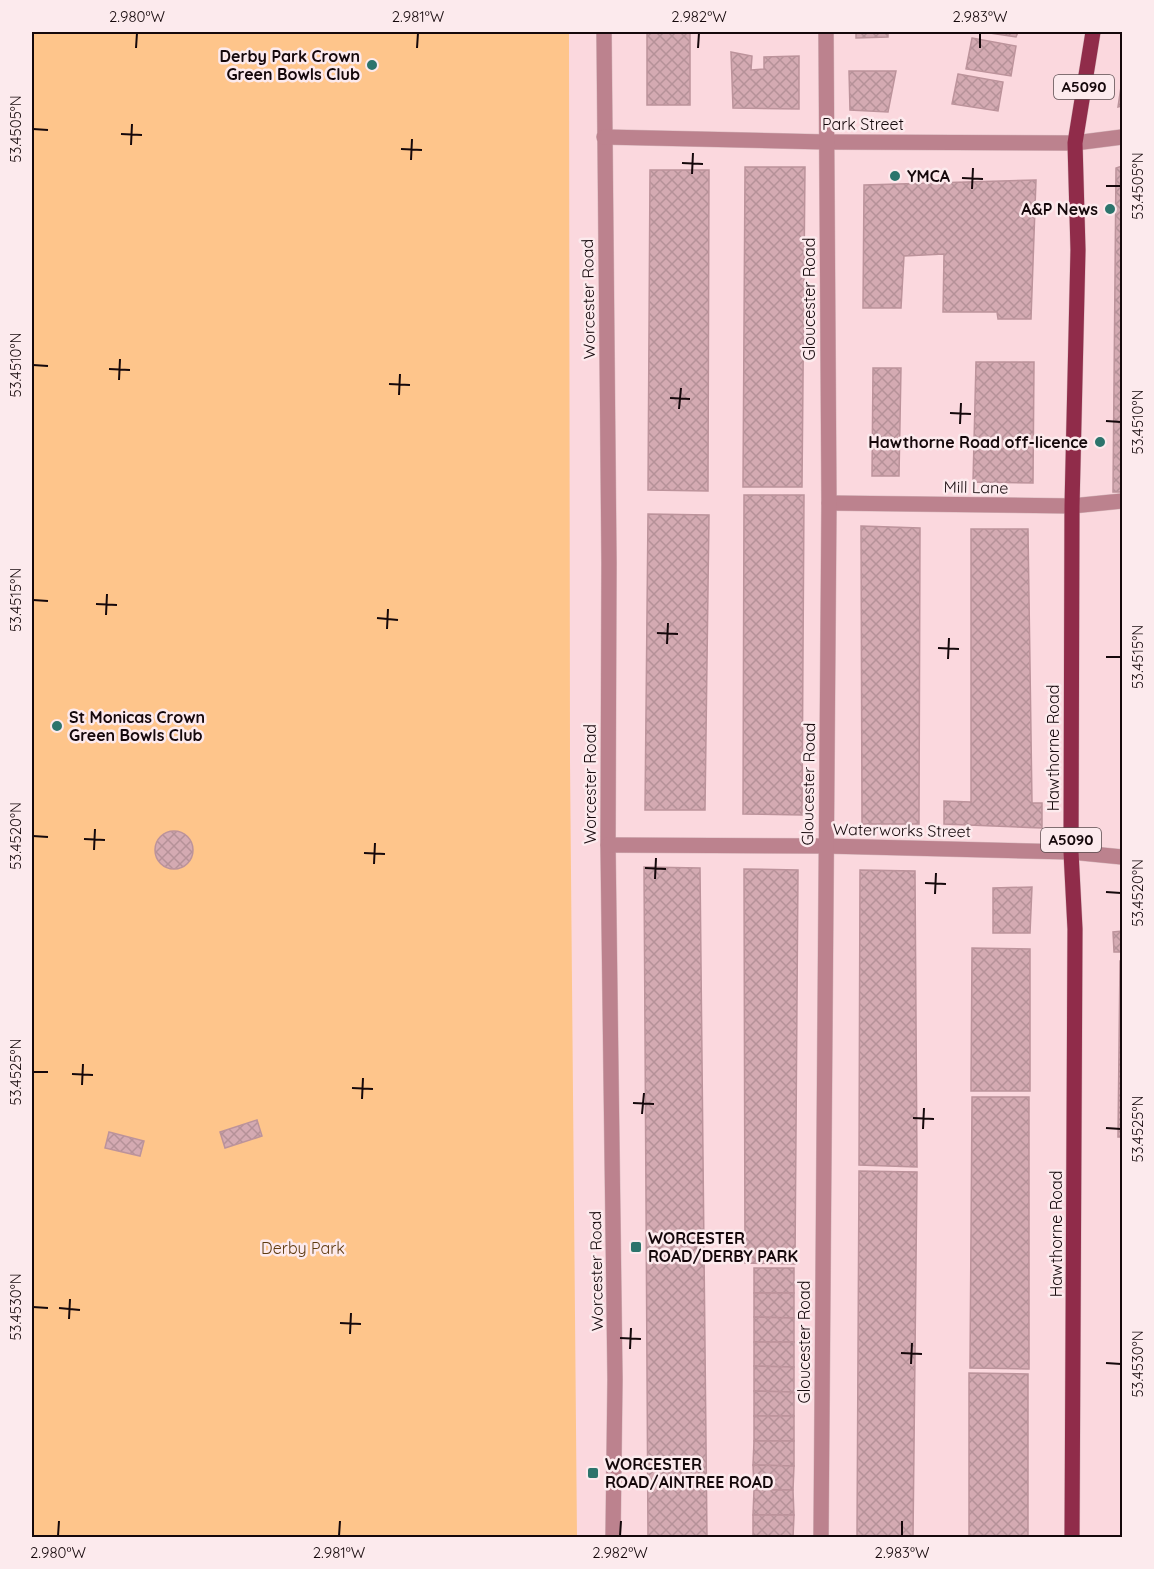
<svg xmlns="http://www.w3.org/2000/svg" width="1154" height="1569" viewBox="0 0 1154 1569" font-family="Quicksand,sans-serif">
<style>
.park{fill:#fec58b}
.building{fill:url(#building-cross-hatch);stroke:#bc939b;stroke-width:1.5}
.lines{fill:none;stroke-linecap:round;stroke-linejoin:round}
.street-casing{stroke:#d6b7bc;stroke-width:16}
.primary-casing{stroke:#d6b7bc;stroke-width:16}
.street{stroke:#bc828e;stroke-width:15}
.primary{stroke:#902c4a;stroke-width:15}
.ticks{fill:none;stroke:#15080b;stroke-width:2}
.poi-dot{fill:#2c746c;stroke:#fceaed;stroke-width:2}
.labels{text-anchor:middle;stroke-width:5;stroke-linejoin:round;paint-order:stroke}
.shield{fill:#fceaed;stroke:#5a4c4f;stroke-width:1.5}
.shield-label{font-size:15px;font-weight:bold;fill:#15080b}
.poi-label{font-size:16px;font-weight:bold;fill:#15080b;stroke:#fceaed;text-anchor:start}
.street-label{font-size:16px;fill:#15080b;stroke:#fceaed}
.park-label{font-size:16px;fill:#5f3a0f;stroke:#fceaed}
.neatline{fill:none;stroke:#15080b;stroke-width:2}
.ticks-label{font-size:15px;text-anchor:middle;fill:#15080b}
</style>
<defs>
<pattern id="building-cross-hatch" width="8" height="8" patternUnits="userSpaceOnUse" patternTransform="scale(1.5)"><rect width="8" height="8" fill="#d4aab2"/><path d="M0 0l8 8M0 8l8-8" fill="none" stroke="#b59198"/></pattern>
</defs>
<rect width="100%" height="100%" fill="#fbd8de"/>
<!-- park -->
<path class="park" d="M32,32H569L570,761L577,1537L32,1538Z"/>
<!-- building -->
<g class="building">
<rect x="647" y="32" width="43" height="73"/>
<path d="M856,32H888V37L856,38Z"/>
<path d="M983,32H1018L1016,37Z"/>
<path d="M972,38L1016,46L1011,76L966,69Z"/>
<path d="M731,52L752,56L751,70L764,69V57L799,56V109L733,108Z"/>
<path d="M849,71H896L888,112L850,110Z"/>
<path d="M958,74L1003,82L998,111L952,104Z"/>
<path d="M1122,80V106L1118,107Z"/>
<path d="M1122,166V492H1113L1116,168Z"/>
<path d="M745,167H805L802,487H743Z"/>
<path d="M650,170H709L708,491L648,490Z"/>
<path d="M1036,180L1031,319H998L997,312H943L944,254L904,256L901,308H863L864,185Z"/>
<path d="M976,362H1034L1033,483L973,482Z"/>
<path d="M873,368H901L899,476H872Z"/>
<path d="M744,495H804L802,815L743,814Z"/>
<path d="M648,514L709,515L705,810H645Z"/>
<path d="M861,526L920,528L919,824H862Z"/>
<path d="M971,529H1028L1032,803H1042V828L944,824V801L971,802Z"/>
<circle cx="174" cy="850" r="19"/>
<path d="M644,867L700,868L707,1538H648Z"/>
<path d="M744,869L798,870L795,1264L745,1263Z"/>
<path d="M860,870L915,871L917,1167L859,1165Z"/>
<path d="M1032,887L1030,933H993V888Z"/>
<path d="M1122,931V952H1114L1113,932Z"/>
<path d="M972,948L1030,949V1091H971Z"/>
<path d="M1120,961H1122V1137H1118Z"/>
<path d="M972,1097H1029V1369L970,1368Z"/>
<path d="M257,1120L262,1136L225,1148L220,1132Z"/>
<path d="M109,1132L144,1141L140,1156L105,1148Z"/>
<path d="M1121,1150H1122V1203L1121,1202Z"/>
<path d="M859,1171L917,1172L913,1538H857Z"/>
<rect x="754" y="1268" width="40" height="25"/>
<path d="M754,1293H794V1318L754,1317Z"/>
<path d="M754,1317L794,1318V1342H754Z"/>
<path d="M754,1342H794V1367L754,1366Z"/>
<path d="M754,1366L794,1367V1392L754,1391Z"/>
<path d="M969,1373L1028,1374V1538H969Z"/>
<path d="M754,1391L794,1392V1416H754Z"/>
<rect x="754" y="1416" width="40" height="25"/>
<path d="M754,1441H794V1466L753,1465Z"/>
<path d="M753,1465L794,1466L793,1490H754Z"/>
<path d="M754,1490H793L794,1515H753Z"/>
<path d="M753,1515H794L793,1538H753Z"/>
</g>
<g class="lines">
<defs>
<g id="street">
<path d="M604,32L609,563L608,845L615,1379L613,1538"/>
<path d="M604,137L826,142L1075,143L1122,137"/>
<path d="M829,503L1072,506L1122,501"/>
<path d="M608,845L826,846L1071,852L1122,857"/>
<path d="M821,1538L829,503L826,32"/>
</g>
<path id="primary" d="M1072,1538L1075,929L1071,852L1072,506L1078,250L1075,143L1093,32"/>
</defs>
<!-- street casing -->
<use href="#street" class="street-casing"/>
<!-- primary casing -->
<use href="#primary" class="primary-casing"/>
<!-- street -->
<use href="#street" class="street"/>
<!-- primary -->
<use href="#primary" class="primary"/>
</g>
<!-- ticks -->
<path class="ticks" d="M136,48L137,33M417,48L418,33M698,48L699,33M980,48V33M33,129L48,130M121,134L142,135M131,145L132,124M401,149L422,150M411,160L412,139M682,163L703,164M692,174L693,153M962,178L983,179M1106,186H1121M972,189L973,168M33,365L48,366M109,369L130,370M119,380L120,359M389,384L410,385M399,395L400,374M670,398L690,399M679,409L681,388M950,413L971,414M1106,421L1121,422M960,424L961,403M33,600L48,601M96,604L117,605M106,615L107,594M377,618L398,620M387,629L388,609M657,633L678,634M667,644L668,623M938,648L959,649M1106,657H1121M948,659L949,638M33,836L48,837M84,839L105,840M94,850L95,829M364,853L385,854M374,864L375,843M645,868L666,869M655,879L656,858M925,883L946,884M1106,892L1121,893M935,894L936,873M33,1072H48M72,1074L93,1075M82,1085L83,1064M352,1088L373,1089M362,1099L363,1078M633,1103L654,1104M642,1114L644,1093M913,1118L934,1119M1106,1128L1121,1129M923,1129L924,1108M33,1307L48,1308M59,1308L80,1310M69,1319L70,1299M340,1323L361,1324M350,1334L351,1313M620,1338L641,1339M630,1349L631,1328M901,1353L922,1354M1106,1363L1121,1364M911,1364L912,1343M58,1536L59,1521M339,1536L340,1521M620,1536L621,1521M902,1536V1521"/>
<!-- markers -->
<g class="poi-dot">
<circle cx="372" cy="65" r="6"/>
<circle cx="895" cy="176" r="6"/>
<circle cx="1110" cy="209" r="6"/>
<circle cx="1100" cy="442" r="6"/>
<circle cx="57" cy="726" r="6"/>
<rect x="630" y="1241" width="12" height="12" rx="3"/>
<rect x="587" y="1467" width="12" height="12" rx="3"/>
</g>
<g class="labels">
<!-- shield labels -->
<g class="shield">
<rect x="1054" y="75" width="60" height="24" rx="4.5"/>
<rect x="1041" y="828" width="60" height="24" rx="4.5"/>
</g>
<g class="shield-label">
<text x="1084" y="92">A5090</text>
<text x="1071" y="845">A5090</text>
</g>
<!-- poi labels -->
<g class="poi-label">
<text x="360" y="62" text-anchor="end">Derby Park Crown<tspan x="360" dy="18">Green Bowls Club</tspan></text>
<text x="907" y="182">YMCA</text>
<text x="1098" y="215" text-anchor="end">A&amp;P News</text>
<text x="1088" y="448" text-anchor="end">Hawthorne Road off-licence</text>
<text x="69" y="723">St Monicas Crown<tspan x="69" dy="18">Green Bowls Club</tspan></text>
<text x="648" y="1244">WORCESTER<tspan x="648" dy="18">ROAD/DERBY PARK</tspan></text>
<text x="605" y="1470">WORCESTER<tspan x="605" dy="18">ROAD/AINTREE ROAD</tspan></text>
</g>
<!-- street labels -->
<g class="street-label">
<text x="863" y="130">Park Street</text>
<text transform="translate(588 299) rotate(-91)" y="6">Worcester Road</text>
<text transform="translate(809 299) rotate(-90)" y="6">Gloucester Road</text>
<text transform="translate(976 487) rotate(1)" y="6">Mill Lane</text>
<text transform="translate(1053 748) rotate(-90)" y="6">Hawthorne Road</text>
<text transform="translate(590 784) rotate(-90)" y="6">Worcester Road</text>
<text transform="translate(808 784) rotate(-89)" y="6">Gloucester Road</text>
<text transform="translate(902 830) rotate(1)" y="6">Waterworks Street</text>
<text transform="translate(1056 1234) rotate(-90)" y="6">Hawthorne Road</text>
<text transform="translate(596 1271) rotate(-91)" y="6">Worcester Road</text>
<text transform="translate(804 1342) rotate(-90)" y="6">Gloucester Road</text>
</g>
<!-- park labels -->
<g class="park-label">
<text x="303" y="1254">Derby Park</text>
</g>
</g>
<!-- border -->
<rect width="1154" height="1569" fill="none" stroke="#fceaed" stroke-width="66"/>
<rect x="33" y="33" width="1088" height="1503" class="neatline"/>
<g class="ticks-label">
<text x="137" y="22">2.980°W</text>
<text x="418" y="22">2.981°W</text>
<text x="699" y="22">2.982°W</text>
<text x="980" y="22">2.983°W</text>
<text transform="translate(16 129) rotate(-90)" y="5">53.4505°N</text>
<text transform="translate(1138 186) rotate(-90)" y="5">53.4505°N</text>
<text transform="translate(16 365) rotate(-90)" y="5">53.4510°N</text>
<text transform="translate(1138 422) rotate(-90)" y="5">53.4510°N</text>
<text transform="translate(16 600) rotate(-90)" y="5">53.4515°N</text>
<text transform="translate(1138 657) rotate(-90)" y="5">53.4515°N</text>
<text transform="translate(16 836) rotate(-90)" y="5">53.4520°N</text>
<text transform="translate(1138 893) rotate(-90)" y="5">53.4520°N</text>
<text transform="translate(16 1072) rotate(-90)" y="5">53.4525°N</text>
<text transform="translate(1138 1129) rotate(-90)" y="5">53.4525°N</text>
<text transform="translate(16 1307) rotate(-90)" y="5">53.4530°N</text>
<text transform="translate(1138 1364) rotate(-90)" y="5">53.4530°N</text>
<text x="58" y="1558">2.980°W</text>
<text x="339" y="1558">2.981°W</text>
<text x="620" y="1558">2.982°W</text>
<text x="902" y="1558">2.983°W</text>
</g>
</svg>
